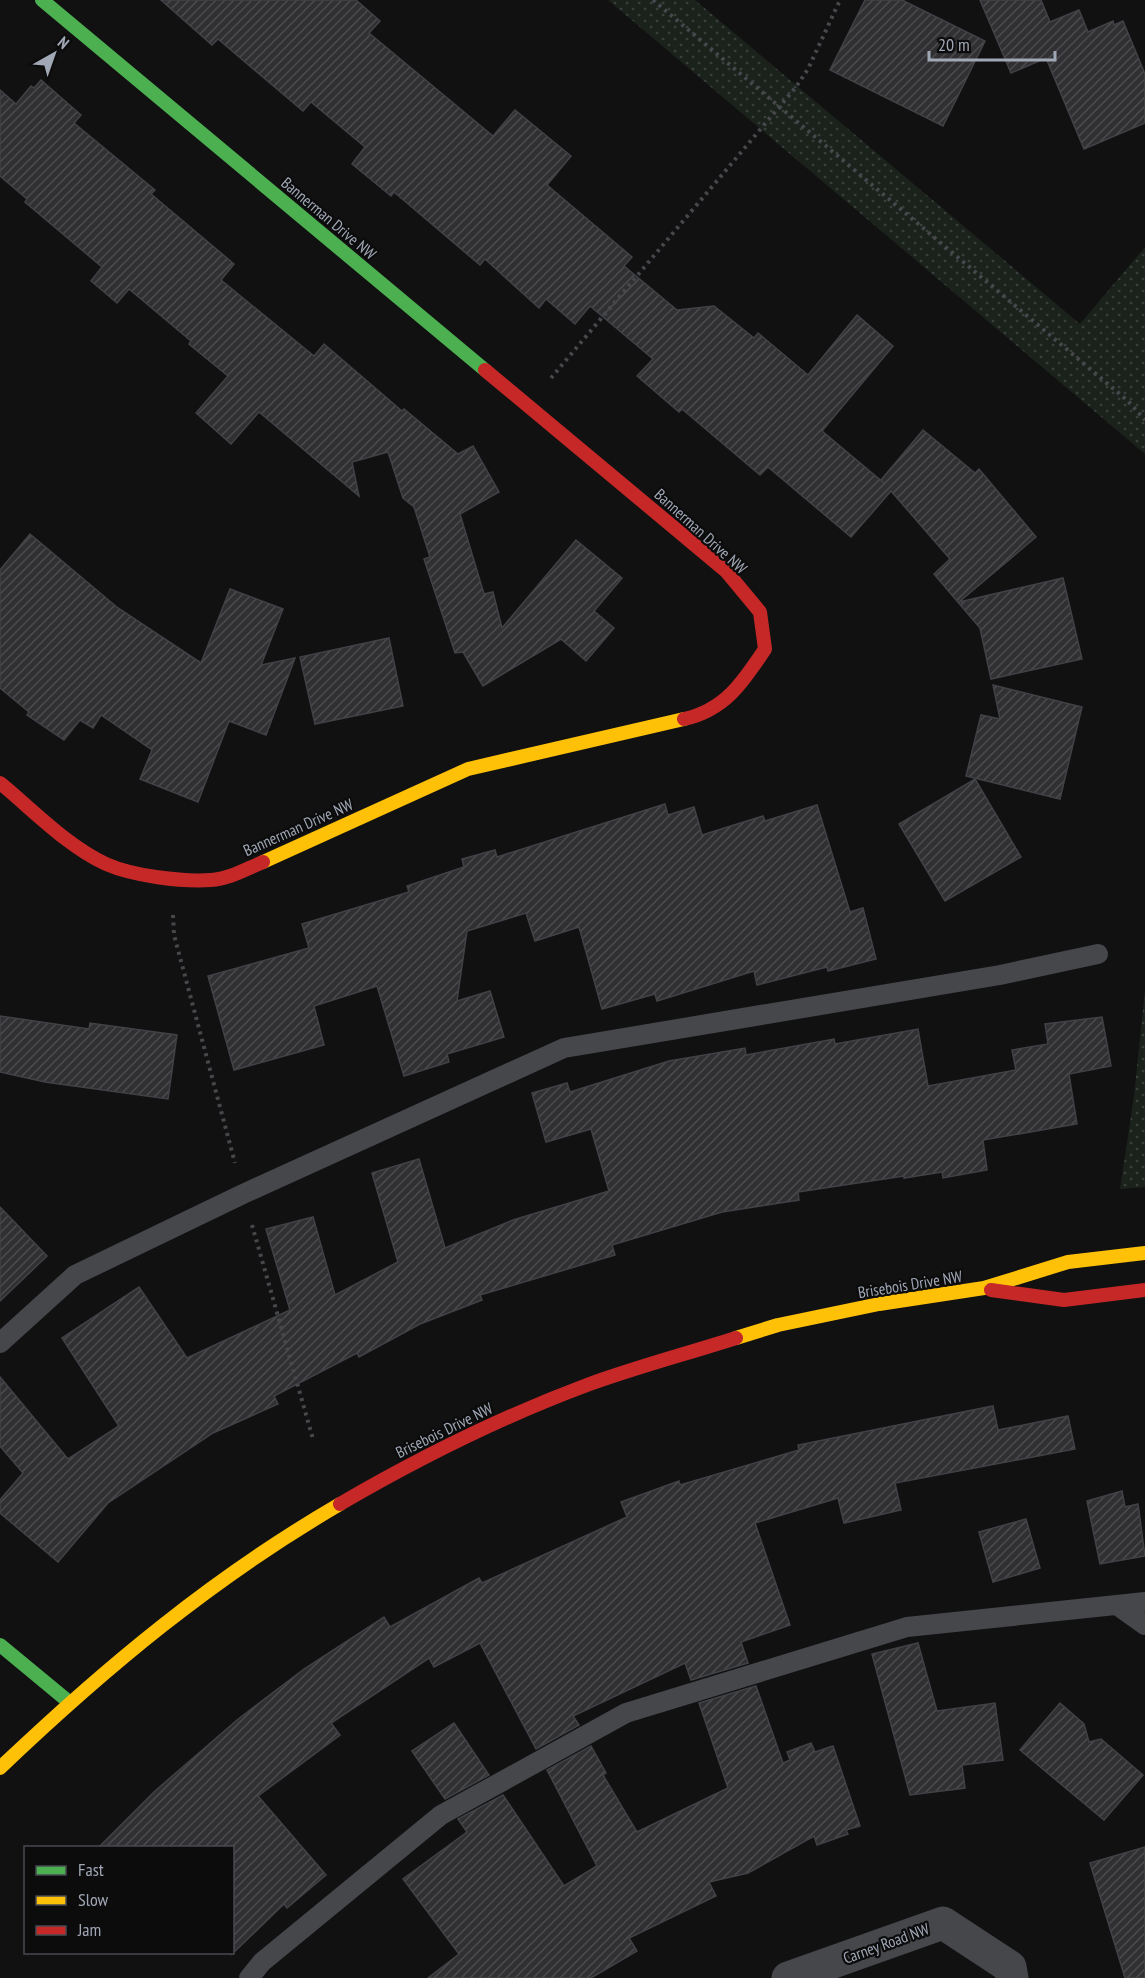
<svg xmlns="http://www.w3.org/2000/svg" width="1145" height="1978" viewBox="0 0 1145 1978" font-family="'PT Sans Narrow',sans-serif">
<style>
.grass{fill:url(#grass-dots)}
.building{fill:url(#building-hatch);stroke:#404246;stroke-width:1.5}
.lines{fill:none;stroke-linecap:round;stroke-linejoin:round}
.path{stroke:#46484c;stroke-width:4;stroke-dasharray:3 4.5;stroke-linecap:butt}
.lane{stroke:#45474b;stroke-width:20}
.street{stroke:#45474b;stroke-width:33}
.fast{stroke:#4caf50;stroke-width:14}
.slow{stroke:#ffc107;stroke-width:14}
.jam{stroke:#c62828;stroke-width:14}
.labels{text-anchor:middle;stroke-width:4.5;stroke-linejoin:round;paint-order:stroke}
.street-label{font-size:16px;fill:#a0a7b5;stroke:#0c0c0d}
</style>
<defs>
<pattern id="grass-dots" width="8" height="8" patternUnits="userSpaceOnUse" patternTransform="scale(1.5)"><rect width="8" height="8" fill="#1b221c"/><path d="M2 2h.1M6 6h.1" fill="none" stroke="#393f3b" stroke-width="1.8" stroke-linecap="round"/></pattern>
<pattern id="building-hatch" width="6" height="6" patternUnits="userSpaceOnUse" patternTransform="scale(1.5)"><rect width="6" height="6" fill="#303033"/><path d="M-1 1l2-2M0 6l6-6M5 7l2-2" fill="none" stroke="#4b4b4e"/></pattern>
</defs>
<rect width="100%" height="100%" fill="#111112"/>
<!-- grass -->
<g class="grass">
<path d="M608,0H695L1080,324L1145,247V454Z"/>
<path d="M1145,990V1187L1120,1189L1134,1096Z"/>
</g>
<!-- building -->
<g class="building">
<path d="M161,0H356L380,21L369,33L493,136L515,110L571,156L547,185L632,257L624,266L677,310L714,306L754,338L758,333L808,375L857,315L893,346L822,431L884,483L881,480L923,430L975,473L979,469L1036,537L959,602L1063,578L1082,659L991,679L980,628L934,574L950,559L891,491L851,537L768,467L760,475L682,409L679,412L637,376L653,359L590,306L575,324L546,299L539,308L485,259L480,265L394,192L391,196L352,164L365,147L311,102L303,111L218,39L212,45Z"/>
<path d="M865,0H902L985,41L943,126L830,70Z"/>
<path d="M980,0H1041L1050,22L1079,10L1088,32L1113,21L1114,25L1123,21L1145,74V123L1084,149L1046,58L1011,73Z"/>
<path d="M41,80L81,115L74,123L155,190L151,194L234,264L221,280L314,356L324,344L402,411L404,409L458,454L473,446L499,492L460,514L484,594L493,592L502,628L576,540L622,578L594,611L614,628L586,661L561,639L483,686L463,652L455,653L424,559L430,557L414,507L403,498L388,452L352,462L359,496L259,412L231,444L196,413L228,376L189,344L191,341L129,289L117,303L91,281L102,267L25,202L27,199L0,176V90L16,104L31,86L34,88Z"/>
<path d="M30,534L118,608L201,663L230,589L283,609L261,665L295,658L266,735L229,721L198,802L140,779L152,750L101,715L93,728L80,720L64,740L27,715L29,712L0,688V570Z"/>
<path d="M389,638L403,706L315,724L300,657Z"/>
<path d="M993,685L1082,707L1060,799L966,776L981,715L1000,719Z"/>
<path d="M975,779L1021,857L945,901L899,824Z"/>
<path d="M665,804L668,815L694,807L702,835L763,816L765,821L817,805L850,912L863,908L876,959L828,971L827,967L757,985L754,971L657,1001L655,994L602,1009L579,927L535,941L526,913L467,931L457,1001L490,991L504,1037L447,1054L449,1062L404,1076L377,986L314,1006L324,1045L234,1070L208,976L309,948L302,924L409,892L407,886L464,867L462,859L495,850L497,857Z"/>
<path d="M0,1016L89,1029L90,1023L177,1035L168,1099L45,1082L0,1072Z"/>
<path d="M1102,1017L1111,1066L1069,1074L1077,1124L983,1140L987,1170L943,1178L942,1172L904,1178V1176L798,1192L799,1200L722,1212L612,1245L615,1255L480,1295L482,1300L420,1324L359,1357L357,1353L274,1396L278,1404L213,1433L108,1503L58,1562L0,1513V1500L23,1473L0,1446V1377L68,1459L119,1426L62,1338L139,1287L187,1358L290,1310L266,1229L313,1217L335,1295L398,1262L372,1173L419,1159L445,1248L513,1220L609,1191L591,1129L546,1142L532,1093L567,1083L570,1092L669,1061L745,1048L746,1055L834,1039L835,1044L918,1029L928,1086L1016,1070L1012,1050L1048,1044L1045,1024Z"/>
<path d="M0,1207L47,1256L0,1301Z"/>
<path d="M993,1406L998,1430L1068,1416L1075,1449L895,1483L901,1510L844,1523L838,1498L755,1523L790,1625L741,1642L748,1663L691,1680L685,1663L573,1716L579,1725L536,1749L480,1643L434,1667L429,1658L331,1723L340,1735L258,1796L326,1875L287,1908L284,1904L232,1954V1848H98L155,1791L237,1720L304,1669L384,1617L390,1627L479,1578L482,1583L627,1517L621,1502L679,1481L680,1485L799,1450L798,1445Z"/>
<path d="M1122,1491L1125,1507L1138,1504L1145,1556L1100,1564L1087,1501Z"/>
<path d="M1026,1519L1040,1568L993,1582L979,1532Z"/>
<path d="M918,1643L937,1711L995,1703L1003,1760L962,1765L965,1788L910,1795L872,1654Z"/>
<path d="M756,1686L783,1763L790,1760L787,1752L811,1743L815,1752L833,1746L860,1826L846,1830L848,1834L817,1845L814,1836L748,1873L709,1882L716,1896L629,1938L637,1951L591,1978H428L459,1954L403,1879L467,1832L458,1819L503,1795L564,1886L597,1866L547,1770L591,1746L606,1773L603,1775L637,1832L728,1788L699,1703Z"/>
<path d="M1060,1703L1084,1724L1089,1742L1101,1739L1143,1775L1104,1820L1020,1750Z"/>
<path d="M454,1723L489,1775L445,1799L412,1751Z"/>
<path d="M1145,1847V1978H1125L1090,1863Z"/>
</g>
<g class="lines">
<!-- path -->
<g class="path">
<path d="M653,0L1128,401L1145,420"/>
<path d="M551,378L796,87L808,69L840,0"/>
<path d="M173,915L174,935L235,1163"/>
<path d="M252,1225L313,1439"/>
</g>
<!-- lane -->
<g class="lane">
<path d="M0,1343L75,1275L243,1194L564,1048L1000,975L1098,954"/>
<path d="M1117,1605L1145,1625"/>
<path d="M249,1978L262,1962L441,1815L626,1713L907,1627L1145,1602"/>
</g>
<!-- street -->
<path class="street" d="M788,1978L943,1923L1010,1967L1012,1978"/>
<!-- fast -->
<g class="fast">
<path d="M42,0L485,370"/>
<path d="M0,1645L69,1702"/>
</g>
<!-- slow -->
<g class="slow">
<path d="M263,862L468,769L684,719"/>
<path d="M736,1338L778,1325L879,1304L984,1288L1068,1262L1145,1253"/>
<path d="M0,1768C106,1667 213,1578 340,1504"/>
</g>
<!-- jam -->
<g class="jam">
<path d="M485,370L726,571L760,612L765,649C743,682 725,710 684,719"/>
<path d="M0,783C33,810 67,846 106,864C133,876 182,882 211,880C229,879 246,869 263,862"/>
<path d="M991,1290L1064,1300L1145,1290"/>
<path d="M340,1504C419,1458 501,1417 587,1385C636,1367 686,1354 736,1338"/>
</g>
</g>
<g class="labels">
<!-- street labels -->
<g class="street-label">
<text transform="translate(329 218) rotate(40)" y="6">Bannerman Drive NW</text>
<text transform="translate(701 531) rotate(42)" y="6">Bannerman Drive NW</text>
<text transform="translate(298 827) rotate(-24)" y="6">Bannerman Drive NW</text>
<text transform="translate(910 1284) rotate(-9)" y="6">Brisebois Drive NW</text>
<text transform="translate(444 1430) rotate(-26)" y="6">Brisebois Drive NW</text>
<text transform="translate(886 1943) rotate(-20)" y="6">Carney Road NW</text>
</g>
</g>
<!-- legend -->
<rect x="24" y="1846" width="210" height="108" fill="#0c0c0d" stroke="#474a50" stroke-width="1.5"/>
<rect x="36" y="1866" width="30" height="9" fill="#4caf50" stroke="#474a50" stroke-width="1.5"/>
<text x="78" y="1876" font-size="18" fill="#a0a7b5">Fast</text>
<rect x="36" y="1896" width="30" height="9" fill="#ffc107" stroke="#474a50" stroke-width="1.5"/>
<text x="78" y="1906" font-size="18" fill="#a0a7b5">Slow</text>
<rect x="36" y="1926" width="30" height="9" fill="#c62828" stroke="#474a50" stroke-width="1.5"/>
<text x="78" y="1936" font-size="18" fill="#a0a7b5">Jam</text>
<!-- north arrow -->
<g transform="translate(54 54) rotate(40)" stroke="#0c0c0d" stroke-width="4.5" paint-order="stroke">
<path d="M0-4.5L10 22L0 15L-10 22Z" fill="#a0a7b5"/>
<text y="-9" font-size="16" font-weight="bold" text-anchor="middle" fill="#a0a7b5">N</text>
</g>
<!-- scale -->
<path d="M929 51v9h126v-9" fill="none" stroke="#a0a7b5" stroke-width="3"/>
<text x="938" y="51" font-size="18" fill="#a0a7b5" stroke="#0c0c0d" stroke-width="4.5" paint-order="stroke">20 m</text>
</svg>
